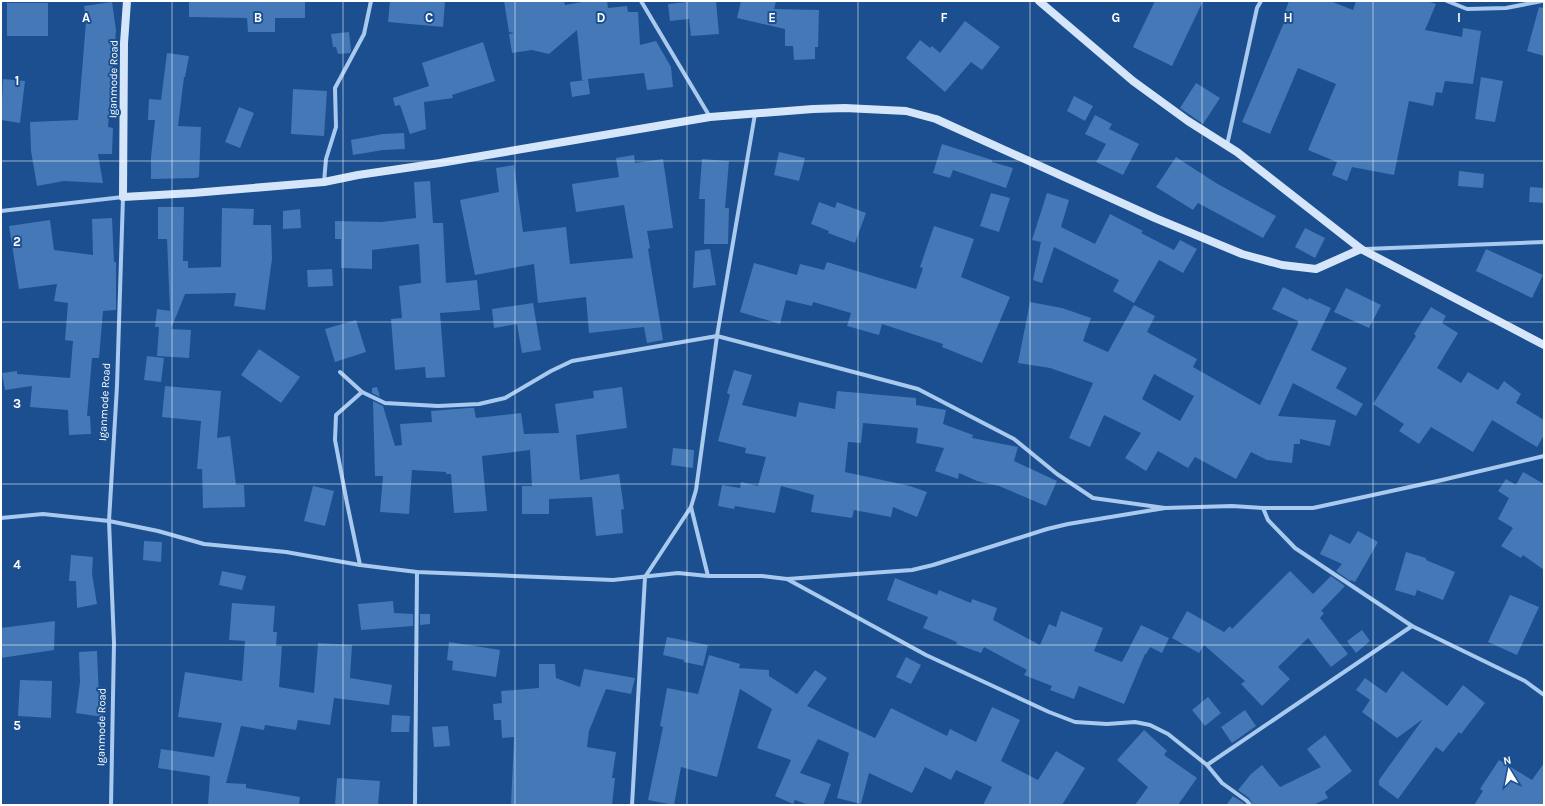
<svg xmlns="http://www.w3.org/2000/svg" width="1545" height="806" viewBox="0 0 1545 806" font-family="Karla,sans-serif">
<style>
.building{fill:#4478b7;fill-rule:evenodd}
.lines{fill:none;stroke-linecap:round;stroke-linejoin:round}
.street{stroke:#a9c9ee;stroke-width:4}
.secondary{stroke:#d6e6fa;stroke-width:8}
.grid{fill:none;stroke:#fff;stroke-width:1;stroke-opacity:0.55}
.labels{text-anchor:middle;stroke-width:4;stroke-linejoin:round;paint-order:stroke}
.street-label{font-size:11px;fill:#fff;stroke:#1b4f8f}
.grid-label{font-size:13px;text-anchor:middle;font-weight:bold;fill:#fff;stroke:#1b4f8f;stroke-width:4;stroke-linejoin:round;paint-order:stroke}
</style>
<rect width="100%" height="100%" fill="#1b4f8f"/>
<!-- building -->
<g class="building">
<path d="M189,1H305V18H275V32H248L247,18L189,17Z"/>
<path d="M390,1L445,2L443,27L388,22Z"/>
<path d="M504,1H564L565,5L588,1H607L608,8L627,6L628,12H638L640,45L656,41L671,67L673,87L647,90L644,73L588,79L590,94L572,97L570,82L586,80H582L577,30L549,54L532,50L512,53L509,34L514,33L509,32Z"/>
<path d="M697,1H716L719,34L691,36L689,19L670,21L668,4Z"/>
<path d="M741,1H776L774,9L819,10L818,47H815V59L794,60L793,46H785V29L737,18Z"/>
<path d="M1155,1H1203L1172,66L1133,47Z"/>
<path d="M1289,1H1330L1353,10L1356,1H1427L1436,4L1425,30L1462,37L1463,28L1481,31L1473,84L1445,81L1442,93L1436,92L1433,106L1409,101L1394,175L1352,167L1347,181L1332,175L1337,162L1308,150L1336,84L1298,68L1270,134L1242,122L1288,13L1285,12Z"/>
<path d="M112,2L116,30L108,127L113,128L112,154H98L103,183L64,181L37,186L31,151L30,122L78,120L86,22L84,6Z"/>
<rect x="7" y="3" width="41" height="33"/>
<path d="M1539,7L1544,8V56L1527,51Z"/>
<path d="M965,21L1000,47L982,70L971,62L945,92L906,58L920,40L930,48L932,46L940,53Z"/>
<path d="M349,32L351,50L350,53L338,54L336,47H333L331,34Z"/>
<path d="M483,42L495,81L452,95L453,98L424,102L426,129L410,134L400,105L395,106L393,98L429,86L422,63Z"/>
<path d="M167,53L189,56L185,77H184L178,126L201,127L199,177L195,178L151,179V157L155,120H148L149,99L161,100Z"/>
<path d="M1481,77L1503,81L1495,122L1475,119Z"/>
<path d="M3,79L25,81L20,123L1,120Z"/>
<path d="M1196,83L1220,98L1203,124L1180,108Z"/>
<path d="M293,89L327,91L324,136L291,134Z"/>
<path d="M1074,96L1093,106L1085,121L1067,111Z"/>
<path d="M239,107L254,113L240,148L225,142Z"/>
<path d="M1095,115L1112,124L1109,129L1139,144L1123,175L1096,162L1106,144L1085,134Z"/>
<path d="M404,133L405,149L383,150L353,155L351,140L383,134Z"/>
<path d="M942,144L992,160V162L1013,168L1006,188L953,170L950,178L933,173Z"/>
<path d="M779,152L805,158L799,181L774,175Z"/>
<path d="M634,155L635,163L663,159L673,228L647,231L650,248L648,249L663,340L647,343L644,327L589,333L586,297L538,303L534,264L475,275L460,200L499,192L496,168L514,165L523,232L566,227L570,264L633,258L624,205L576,212L572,184L619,177L616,158Z"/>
<path d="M1176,157L1216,183L1276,216L1263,238L1198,203L1193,210L1156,187Z"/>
<path d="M702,159L729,161L725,208H729L728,244H704L705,199H699Z"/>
<path d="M1459,171L1484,174L1483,188L1458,186Z"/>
<path d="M430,181L433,223H443L446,283L477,280L480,310L440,313L445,377L426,378L425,367L395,370L391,319L402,318L399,286L421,283L419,244L372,250V269L341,268V239H335V221L381,222L416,218L414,182Z"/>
<path d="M1530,187L1544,188V203L1529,202Z"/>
<path d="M991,193L1010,198L999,232L980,226Z"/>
<path d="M1047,193L1069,200L1061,227L1095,244L1110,214L1143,231L1141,233L1174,250L1180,240L1197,249L1183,273L1159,260L1134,303L1113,291L1119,280L1054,247L1042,283L1033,280L1041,242L1032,240Z"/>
<path d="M819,202L835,208L837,202L866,213L855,243L828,233L829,231L811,224Z"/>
<path d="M158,207H184L183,261H188V268L221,267L222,208L254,209L253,225H271L272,259L265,310L234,306L236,293L185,294L171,329L191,330L189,358L157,356L159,327H155L157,309L170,311L167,239H158Z"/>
<path d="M300,209L301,228L283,229V211Z"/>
<path d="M112,218L114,262H116V310L103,311L99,358H92L87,416H90L91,434L69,435L68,410L30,407L32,386L5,390L2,373L17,371V374L70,378L73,341L65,340L68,303L54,301L57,284L19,289L9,226L50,220L54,250L93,255L92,219Z"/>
<path d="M934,226L974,239L961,277L1010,297L982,363L942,347L943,344L882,324L879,335L847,326L851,313L813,302L812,306L786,300L780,324L740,312L754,263L797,275L800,264L824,270L827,262L916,289L923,268L920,267Z"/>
<path d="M1305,228L1325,238L1315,258L1295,247Z"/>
<path d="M710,249L716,285L693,288L695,251Z"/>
<path d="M1486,249L1543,275L1532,298L1476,271Z"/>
<path d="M332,269L333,286L308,287L307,270Z"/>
<path d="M1283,287L1308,300L1309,298L1331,308L1311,350L1347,368L1336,388L1363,404L1356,416L1293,383L1278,416L1336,420L1330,446L1300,439V444H1294L1292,463L1267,460L1251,452L1236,479L1195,457L1188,468L1158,451L1146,471L1125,458L1141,433L1104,415L1090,447L1069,438L1093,383L1050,368L1018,363L1030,302L1062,308L1091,318L1083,341L1108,352L1134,305L1155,316L1147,332L1197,359L1193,367L1260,405L1298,324V321L1272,309ZM1154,374L1194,396L1180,421L1142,399Z"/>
<path d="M1346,288L1381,305L1369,328L1334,312Z"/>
<path d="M533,303L541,350L522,353L517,324L494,328L492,309Z"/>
<path d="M1431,307L1446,316L1442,323L1458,333L1437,368L1461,383L1468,372L1498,390L1504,381L1521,394L1516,403L1544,420V435L1537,447L1492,420L1473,452L1431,427L1419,444L1399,431L1404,424L1373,404L1416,336L1414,334Z"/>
<path d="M356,320L366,352L335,362L325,329Z"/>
<path d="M259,349L300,377L281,403L241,375Z"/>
<path d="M147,356L164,358L161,382L144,380Z"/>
<path d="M734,370L752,375L742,405L796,417L799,402L835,409L837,391L916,398V405L946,410L943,424L973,435L972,438L1018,447L1014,461L1057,481L1046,506L999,486L977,481L959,473L958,479L935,471L944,448L916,443L918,428L863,423L861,443L848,442L845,472L910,486L927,492L917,517L893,507L891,517L854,510L852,518L811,512L814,495L781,486L775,513L735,506L734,509L718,506L722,485L740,488L741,482L758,486L766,457L745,453L746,448L718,441L730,395L727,393Z"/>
<path d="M165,386L221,391L217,438L230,436L236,485H244L245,507L203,508L202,469H197L201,421L162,417Z"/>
<path d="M377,387L380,397L372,393V388Z"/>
<path d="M622,387L627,428L576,435L580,480L619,474L624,509L621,510L623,533L596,536L592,497L549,499V514H522V486H532L530,450L482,456L487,511L454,513L451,474H446V472L412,470L409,514L380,512L383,476H375L373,401L383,406L395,446L402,445L400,424L432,422L431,411L469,408H474L476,418L521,413L524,434L559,433L555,404L594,398L593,391Z"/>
<path d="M673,448L694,450L693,468L671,465Z"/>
<path d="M1523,472L1544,484V570L1523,555L1521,558L1501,546L1513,528L1498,519L1509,498L1498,491L1506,479L1516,485Z"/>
<path d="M313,486L334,491L325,526L304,521Z"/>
<path d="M1358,531L1378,542L1355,582L1351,580L1350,581L1336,571L1342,564L1320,554L1330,534L1350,544Z"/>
<path d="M144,541L162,542L161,562L143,560Z"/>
<path d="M1406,552L1426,558V560L1455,572L1443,600L1417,590L1415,596L1395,590Z"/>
<path d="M71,555L93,557L92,574L97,604L77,608L76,581H69Z"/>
<path d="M222,571L246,576L242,590L219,585Z"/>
<path d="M1290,571L1313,594L1331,576L1345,586L1321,611L1324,613L1320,618L1348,654L1331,667L1308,638L1278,667L1290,679L1262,706L1241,684L1245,681L1204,645L1199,653L1172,638L1187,611L1224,632L1230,626L1232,629Z"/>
<path d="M895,578L937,595L939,590L971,603L972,599L997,608L993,620L1040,645L1049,624L1056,627L1061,611L1103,628L1094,651L1122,662L1141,625L1169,638L1162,653L1150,647L1146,654H1145L1124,704L1079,686L1074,699L1050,690L1052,686L1024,675L1027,670L984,647L981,653L956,644L957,642L923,628L928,617L887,600Z"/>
<path d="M1510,595L1539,607L1517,655L1488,642Z"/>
<path d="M393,601L394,613L413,614V626L361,630L358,604Z"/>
<path d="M232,603L275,606L273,632H277L276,646H282L279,687L314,693L318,643L352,645L350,678L392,685L389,705L334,698L330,725L298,720L296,730L265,725L264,730L241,726L226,783L246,784V788L300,797L299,805H208L210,776L158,768L161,749L214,757L222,723L178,717L185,672L242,681L245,641L229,640Z"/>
<path d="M420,614H430V624L420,625Z"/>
<path d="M55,621L54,650L1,658V628Z"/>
<path d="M1362,630L1370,641L1356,653L1347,641Z"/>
<path d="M667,637L708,645L703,666L684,662V660L663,655Z"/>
<path d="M449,642L500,650L496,677L452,670L453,661L447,660Z"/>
<path d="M97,651L99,698H106L103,717L76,713L80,682L79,652Z"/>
<path d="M709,655L740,664L739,668L769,670V676L797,694L815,670L827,678L807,706L875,738L891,708L947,736L950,729L976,742L992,707L1020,720L1001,761L1038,780L1056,751L1085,768L1062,805H983L992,787L956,770L951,780L925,767L912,793L869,773L861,804L837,798L849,753L818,739L800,773L831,784L823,805H809L795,800L793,804L775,796L791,760L757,748L772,709L740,689L717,777L681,767L674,805L648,800L663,727L660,726L667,688L698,694Z"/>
<path d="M906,657L921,665L911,684L896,677Z"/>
<path d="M539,664H555L556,678L580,687L584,669L635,678L631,694L606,689L589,731L587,747L616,752L612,778H615L612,805H511L514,737L502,738L501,720H494L493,704L502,703L501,691L539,688Z"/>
<path d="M1402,671L1447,706L1463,685L1485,703L1461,734L1459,732L1443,752L1436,747L1398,799L1379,785V780L1423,719L1397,738L1362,712L1370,700L1356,690L1365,678L1386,693Z"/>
<path d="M20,680L52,681L51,718L18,716Z"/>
<path d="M1208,697L1221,713L1205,726L1192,710Z"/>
<path d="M1245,710L1256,726L1232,743L1221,727Z"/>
<path d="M392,715L410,716L409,732H391Z"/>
<path d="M448,726L450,746L434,747L432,727Z"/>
<path d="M1144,730L1167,751L1164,755L1197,778L1178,805H1135L1148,787L1117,760Z"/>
<path d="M1325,735L1352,771L1325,792L1328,798L1313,805H1253L1249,798L1238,790L1251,774L1262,765L1280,787L1321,767L1307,749Z"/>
<path d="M1499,760L1532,780L1544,763V805H1474L1483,791L1480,789Z"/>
<path d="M337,778L380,781L378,805H335Z"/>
<path d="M1233,796L1245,804L1246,805H1226Z"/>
</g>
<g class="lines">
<!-- street -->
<g class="street">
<path d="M641,1L710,117"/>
<path d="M1447,1L1467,9L1506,8L1542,1"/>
<path d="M1227,145L1257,8L1261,1"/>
<path d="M324,182L326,159L336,127L335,88L364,34L371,1"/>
<path d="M1,211L123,197L117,386L109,521L114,643L111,805"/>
<path d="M1365,249L1544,242"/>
<path d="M340,372L362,392L385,403L438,406L479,404L505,398L551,371L572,361L717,336L918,389L1014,439L1057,474L1093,498L1165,508"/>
<path d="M691,507L708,576"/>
<path d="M1263,508L1268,520L1295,548L1412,626L1525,681L1544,695"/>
<path d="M1,518L43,514L109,521L158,531L204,544L286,552L360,565L417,572L613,580L678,573L708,576H762L787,579L926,655L1049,712L1075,722L1107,724L1135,722L1150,725L1168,734L1207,765L1222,783L1247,801L1250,805"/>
<path d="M360,565L347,503L335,440L336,415L362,392"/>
<path d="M787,579L912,570L933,565L1047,529L1068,524L1165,508L1232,506L1263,508H1313L1442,480L1544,456"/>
<path d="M1207,765L1412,626"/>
<path d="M415,805L417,572"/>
<path d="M632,805L645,577L691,507L696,490L717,336L755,114"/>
</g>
<!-- secondary -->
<g class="secondary">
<path d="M127,1L124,43L123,197L193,193L324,182L358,175L440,163L710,117L813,109L845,108L906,111L936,119L1155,218L1242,254L1282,265L1316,269L1361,249"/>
<path d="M1039,1L1133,81L1188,121L1237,152L1361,249L1544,345"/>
</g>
</g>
<!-- grid -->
<path class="grid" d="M172,1V805M343,1V805M515,1V805M687,1V805M858,1V805M1030,1V805M1202,1V805M1373,1V805M1,161H1544M1,322H1544M1,484H1544M1,645H1544"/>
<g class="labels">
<!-- street labels -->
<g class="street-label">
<text transform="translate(113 79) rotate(-89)" y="4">Iganmode Road</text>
<text transform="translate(104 402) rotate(-87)" y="4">Iganmode Road</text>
<text transform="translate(101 727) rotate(-89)" y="4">Iganmode Road</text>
</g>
</g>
<g class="grid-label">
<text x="86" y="22">A</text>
<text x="258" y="22">B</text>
<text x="429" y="22">C</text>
<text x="601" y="22">D</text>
<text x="772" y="22">E</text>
<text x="944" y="22">F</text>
<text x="1116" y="22">G</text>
<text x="1288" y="22">H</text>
<text x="1459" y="22">I</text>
<text x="17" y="85">1</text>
<text x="17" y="246">2</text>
<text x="17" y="408">3</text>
<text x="17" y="569">4</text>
<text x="17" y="730">5</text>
</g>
<!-- border -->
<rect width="1545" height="806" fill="none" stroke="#ffffff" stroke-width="4"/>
<!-- north arrow -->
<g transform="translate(1509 770) rotate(350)" stroke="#1b4f8f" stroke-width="3" paint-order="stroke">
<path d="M0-3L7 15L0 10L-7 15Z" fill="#ffffff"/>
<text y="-6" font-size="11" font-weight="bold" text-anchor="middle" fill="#ffffff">N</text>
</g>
</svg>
